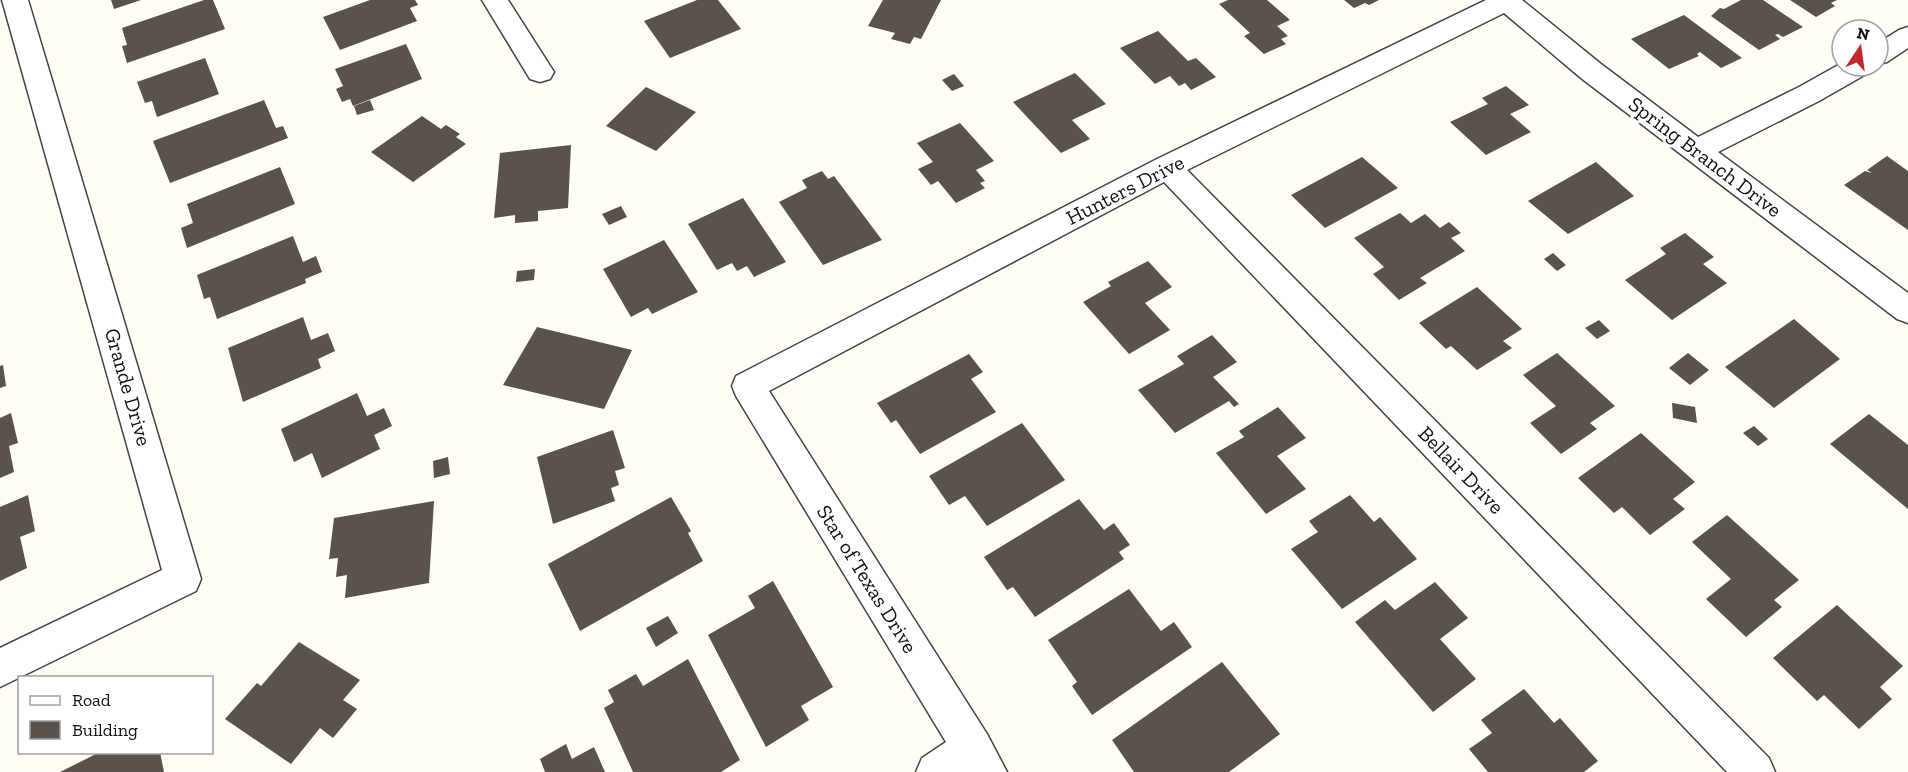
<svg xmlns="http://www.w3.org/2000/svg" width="1908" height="772" viewBox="0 0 1908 772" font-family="'Zilla Slab',serif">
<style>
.building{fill:#5a524d}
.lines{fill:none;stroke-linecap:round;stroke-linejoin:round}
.minor-casing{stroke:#444;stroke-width:3}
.minor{fill:#fff;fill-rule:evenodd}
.labels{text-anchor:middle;stroke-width:6;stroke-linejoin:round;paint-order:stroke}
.street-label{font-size:21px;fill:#111;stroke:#fff}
</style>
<rect width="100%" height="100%" fill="#fffdf5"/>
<!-- building -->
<g class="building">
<path d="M111,0H141L114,9Z"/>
<path d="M204,0H213L225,29L127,63L122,46L127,45L122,28Z"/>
<path d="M370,0H415L418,5L410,8L417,21L340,50L323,17Z"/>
<path d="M697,0H718L741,29L670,58L644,21Z"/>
<path d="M883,0H941L921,39L914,37L910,44L891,39L895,33L868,26Z"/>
<path d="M1228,0H1267L1290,20L1277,26L1288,36L1281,39L1286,44L1264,54L1244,36L1250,33L1219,4Z"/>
<path d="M1344,0H1379L1369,5L1365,3L1354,8Z"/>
<path d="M1741,0H1763L1803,27L1783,37L1778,34L1775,35L1780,39L1759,50L1711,16L1720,8L1724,9Z"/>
<path d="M1790,0H1837L1831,3L1835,6L1816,17Z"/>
<path d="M1684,15L1742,58L1721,68L1700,52L1697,54L1699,56L1669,69L1631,39Z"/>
<path d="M1158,31L1188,61L1196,58L1216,77L1191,90L1185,83L1179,86L1170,76L1155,84L1120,48Z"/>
<path d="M406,44L422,79L353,106L350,99L342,102L336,89L343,86L335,69Z"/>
<path d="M205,58L219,94L157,117L152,101L145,103L137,82Z"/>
<path d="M1075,73L1106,104L1072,120L1090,139L1061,153L1013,102Z"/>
<path d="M954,74L964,86L952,91L942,80Z"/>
<path d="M1506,86L1529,105L1510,114L1531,132L1486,155L1450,122L1488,104L1482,98Z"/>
<path d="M646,87L696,112L656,151L606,126Z"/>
<path d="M264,100L276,128L283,126L288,138L170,183L153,141Z"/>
<path d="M370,100L374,110L357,115L354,106Z"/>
<path d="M422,116L441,129L446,125L460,134L456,137L466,144L413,182L371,152Z"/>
<path d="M960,123L994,161L976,170L985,181L980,183L985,188L956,203L938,181L931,185L918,169L933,162L917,143Z"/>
<path d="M571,145L568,208L538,211V221L515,223V215L494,218L500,153Z"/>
<path d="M1887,156L1908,171V230L1844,185L1865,171L1872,173L1867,170Z"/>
<path d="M1362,157L1398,188L1325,228L1291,195Z"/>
<path d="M1596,162L1634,196L1568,234L1528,201Z"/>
<path d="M280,167L295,204L187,248L181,228L193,223L187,204Z"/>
<path d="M822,171L828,179L834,176L882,240L823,265L779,202L807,188L802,180Z"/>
<path d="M743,198L786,262L754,277L747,266L737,271L732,263L717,270L688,224Z"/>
<path d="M621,206L627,217L609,225L602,214Z"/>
<path d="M1400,213L1411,223L1425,214L1440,228L1449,222L1461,233L1451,238L1465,251L1420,278L1427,283L1399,300L1373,274L1384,267L1354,238Z"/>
<path d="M1685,233L1714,257L1703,264L1727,283L1672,320L1625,280L1666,254L1660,248Z"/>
<path d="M293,236L303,262L316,256L322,272L305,279L306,283L217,319L210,297L204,299L197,275Z"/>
<path d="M664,240L698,292L652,314L648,308L631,317L603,269Z"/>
<path d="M1553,253L1566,265L1557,271L1544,259Z"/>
<path d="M1148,261L1172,287L1145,303L1170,330L1129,354L1083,302L1111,286L1108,282Z"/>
<path d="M535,269L534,280L516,282L517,271Z"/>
<path d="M1477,287L1522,329L1503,341L1512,348L1477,370L1451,346L1446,349L1419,323Z"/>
<path d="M303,317L311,340L328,333L335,351L318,359L321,368L243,402L228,348Z"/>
<path d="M1794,319L1840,359L1774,408L1725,367Z"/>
<path d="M1599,320L1610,331L1597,339L1585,328Z"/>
<path d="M537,327L632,350L604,409L503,385Z"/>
<path d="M1212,335L1237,362L1213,377L1239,404L1234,407L1229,401L1175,433L1138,390L1184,364L1177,356Z"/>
<path d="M1557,353L1615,406L1590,423L1597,429L1561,454L1530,423L1556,406L1523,375Z"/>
<path d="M1688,353L1709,370L1690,385L1669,368Z"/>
<path d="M969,354L983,372L971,379L996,412L920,454L896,420L891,423L877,403Z"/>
<path d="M3,365L6,386L0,388V366Z"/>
<path d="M357,393L367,416L384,408L392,426L374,435L380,449L322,478L312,453L294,462L281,429Z"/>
<path d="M1672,403L1695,407L1697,423L1673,418Z"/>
<path d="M1278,407L1306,438L1277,456L1306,489L1266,514L1216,453L1244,437L1239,431Z"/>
<path d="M11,413L18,443L9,446L14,472L0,478V418Z"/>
<path d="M1869,414L1908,445V509L1830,444Z"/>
<path d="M1022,423L1065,480L987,526L965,496L949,505L929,476Z"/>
<path d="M1754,426L1768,439L1758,446L1743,433Z"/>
<path d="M613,430L625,468L615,471L619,485L611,488L615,501L553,524L537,457Z"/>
<path d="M1641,433L1695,482L1673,499L1685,509L1650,535L1622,507L1614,513L1578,478Z"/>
<path d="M448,457L450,474L434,478L433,461Z"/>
<path d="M28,495L35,531L20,537L27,568L0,581V507Z"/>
<path d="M1350,495L1374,522L1380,517L1417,559L1342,609L1291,549L1318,532L1309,521Z"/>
<path d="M671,497L691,531L688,533L703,561L580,631L548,564Z"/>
<path d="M1079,499L1104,530L1114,523L1130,545L1119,552L1124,559L1035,617L1013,587L1007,590L984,557Z"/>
<path d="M434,501L429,583L345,598L347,575L336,577L338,558L329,559L334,518Z"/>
<path d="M1727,515L1799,580L1774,600L1782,607L1746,637L1706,599L1731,579L1692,542Z"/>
<path d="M773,581L833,687L801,706L809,720L766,747L708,635L755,608L748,596Z"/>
<path d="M1435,582L1468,618L1440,639L1476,679L1433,712L1355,622L1385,600L1395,610Z"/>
<path d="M1129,589L1161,631L1174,622L1192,647L1092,715L1072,686L1077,682L1048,640Z"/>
<path d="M1837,605L1903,666L1880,687L1892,699L1859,729L1824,695L1817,701L1773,658Z"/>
<path d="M668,616L678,633L656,647L646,628Z"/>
<path d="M299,642L360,680L343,700L357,709L333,738L320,728L291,764L225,719L257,683L261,686Z"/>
<path d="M688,659L740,760L721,772H633L604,708L614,702L608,690L636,674L643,686Z"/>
<path d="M1222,662L1280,734L1229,772H1134L1112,740Z"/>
<path d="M1524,689L1554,723L1560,718L1598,761L1584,772H1488L1469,749L1492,733L1481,720Z"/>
<path d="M566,744L572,759L594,747L605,772H545L540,759Z"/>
<path d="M100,752H160L164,772H60Z"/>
</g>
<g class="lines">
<defs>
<g id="minor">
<path d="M2,0H28L201,579L196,591L0,687V648L162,570Z"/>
<path d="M482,0H508L554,72L550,79L540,82L530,79Z"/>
<path d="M1486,0H1522L1601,64L1698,137L1799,87L1842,63V66H1871L1868,73L1819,101L1718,152L1908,293V323L1897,319L1581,78L1504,13L1187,170L1769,758L1775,772H1727L1164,182L769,391L987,734L1007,772H916L922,758L946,742L736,396L732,386L736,376L1157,159Z"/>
<path d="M1908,27V48L1887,62L1878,64V43L1899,30Z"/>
</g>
</defs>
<!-- minor casing -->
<use href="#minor" class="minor-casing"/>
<!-- minor -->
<use href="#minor" class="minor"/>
</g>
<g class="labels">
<!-- street labels -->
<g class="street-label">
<text transform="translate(1705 157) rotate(37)" y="7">Spring Branch Drive</text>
<text transform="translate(1125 190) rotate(-27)" y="7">Hunters Drive</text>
<text transform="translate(128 387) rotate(74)" y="7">Grande Drive</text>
<text transform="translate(1461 470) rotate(46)" y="7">Bellair Drive</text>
<text transform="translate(867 579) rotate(58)" y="7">Star of Texas Drive</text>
</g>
</g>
<!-- legend -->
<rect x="18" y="676" width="195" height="78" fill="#ffffff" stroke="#a0a0a0" stroke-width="1.5"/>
<rect x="30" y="696" width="30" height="9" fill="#ffffff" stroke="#a0a0a0" stroke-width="1.5"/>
<text x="72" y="706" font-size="18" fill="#111111">Road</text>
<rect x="30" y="721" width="30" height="18" fill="#5a524d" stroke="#a0a0a0" stroke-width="1.5"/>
<text x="72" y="736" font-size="18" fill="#111111">Building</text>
<!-- north arrow -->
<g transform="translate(1860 48) rotate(13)"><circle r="28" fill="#ffffff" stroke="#a0a0a0" stroke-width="1.5"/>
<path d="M0-4.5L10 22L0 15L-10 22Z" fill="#c4262e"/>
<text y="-9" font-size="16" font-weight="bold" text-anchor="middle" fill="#111111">N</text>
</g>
</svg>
